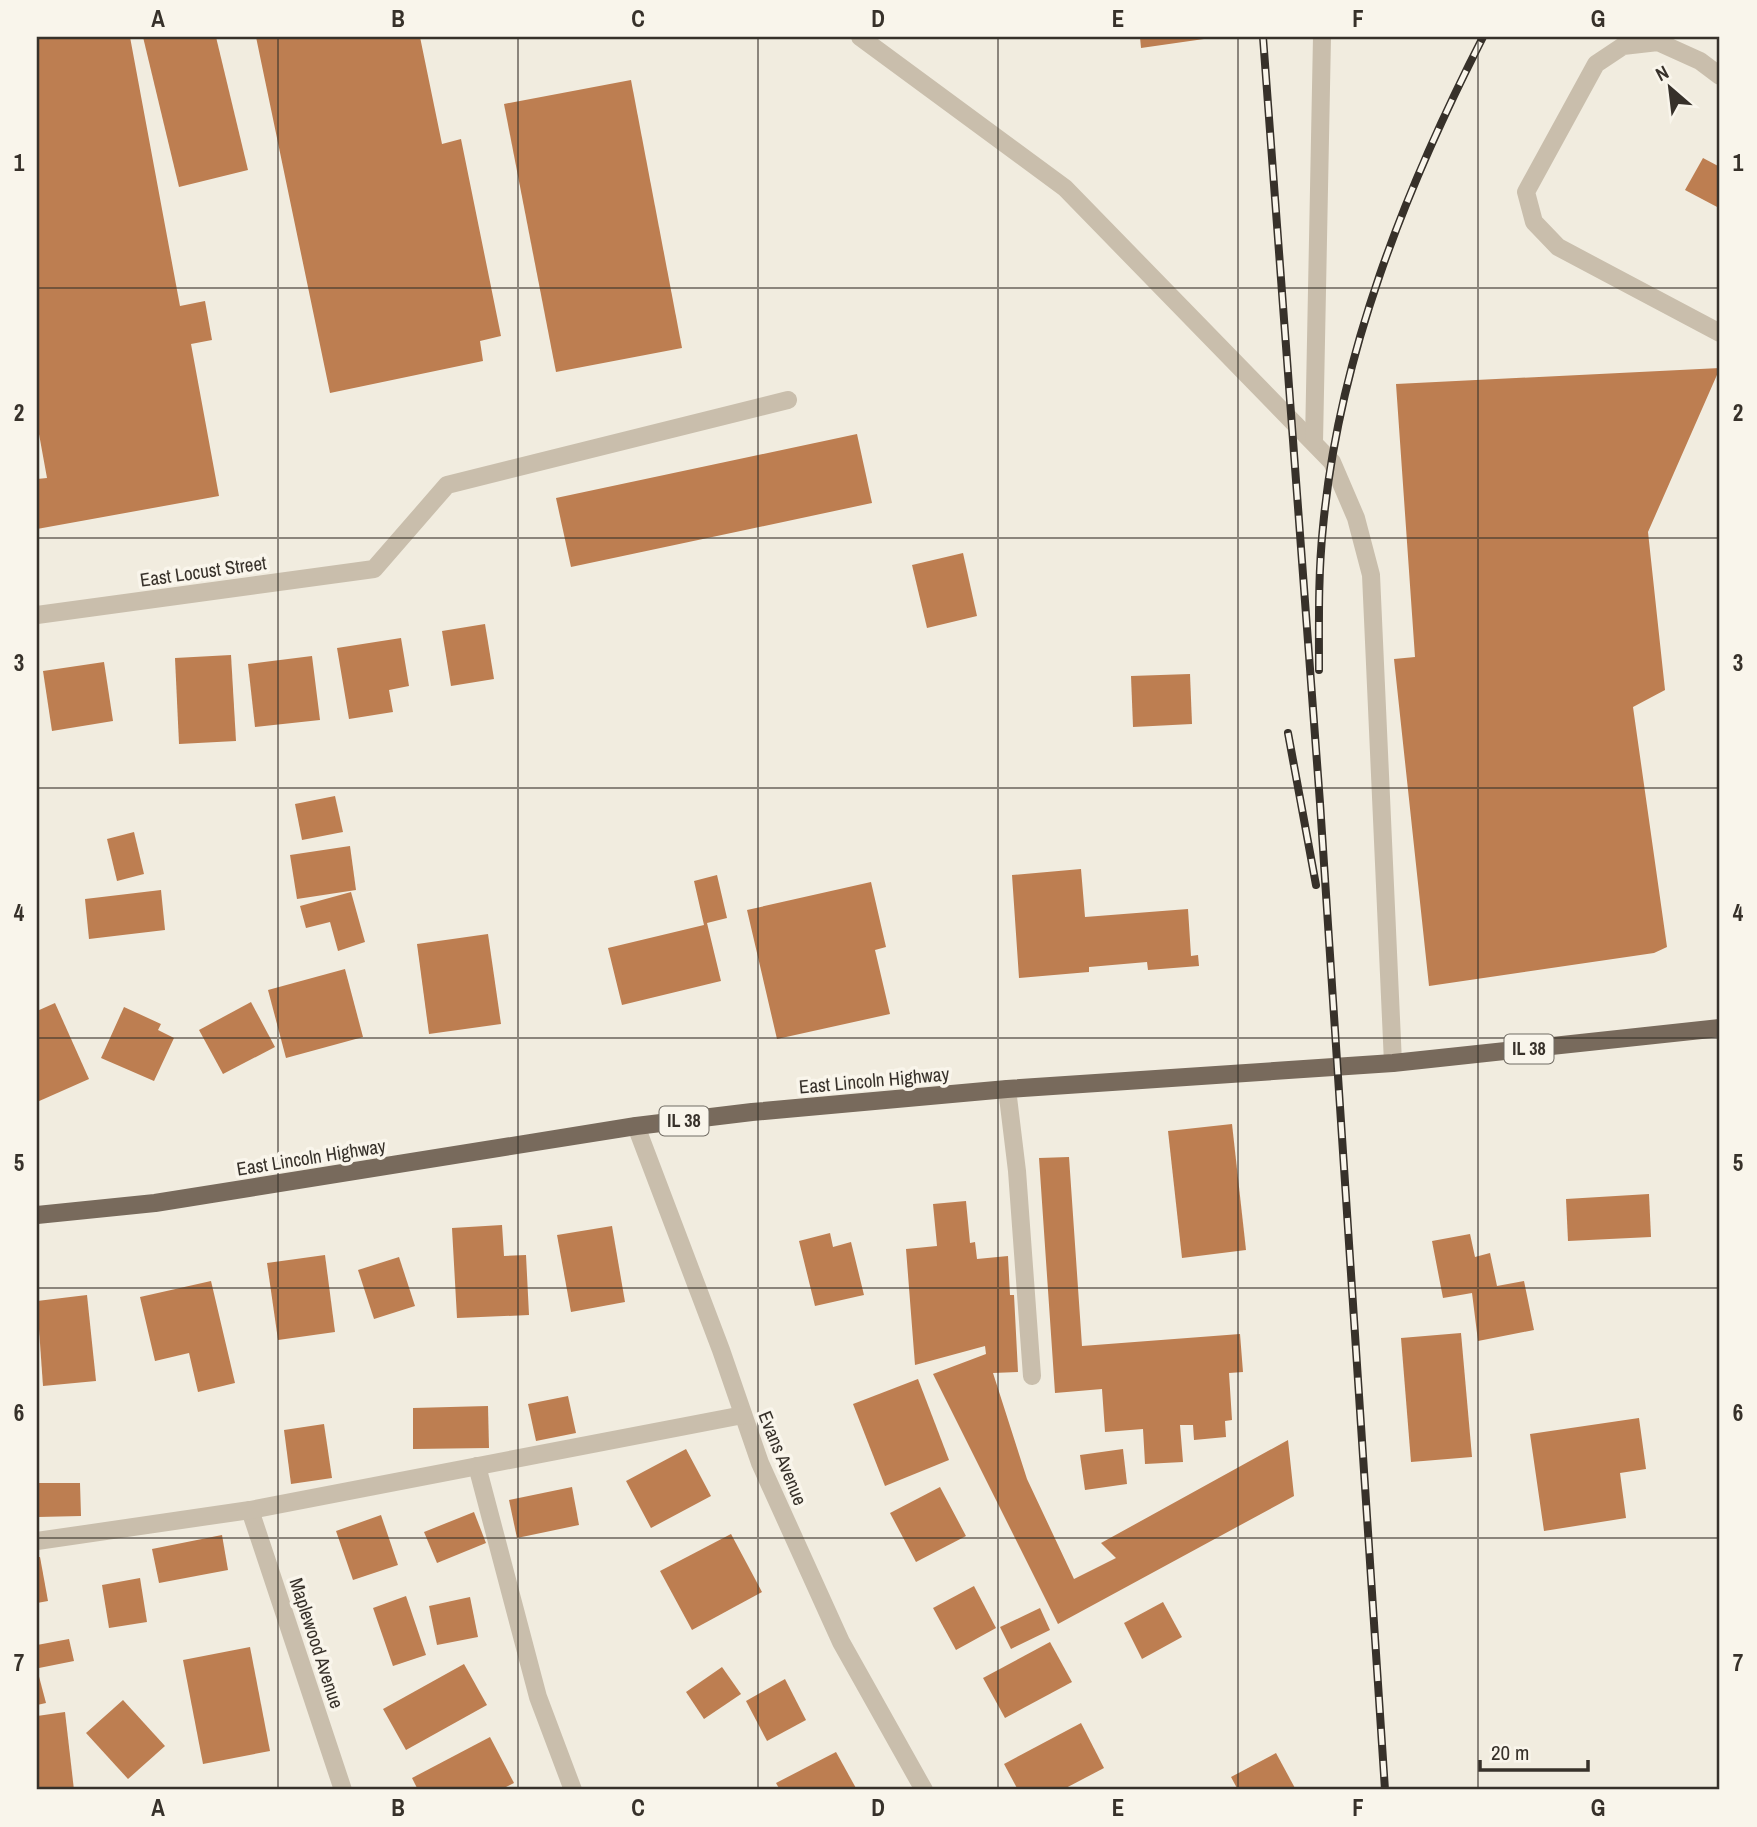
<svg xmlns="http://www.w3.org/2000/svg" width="1757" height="1827" viewBox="0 0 1757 1827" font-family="'Archivo Narrow',sans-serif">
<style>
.building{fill:#bd7e51}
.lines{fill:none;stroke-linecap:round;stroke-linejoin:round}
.minor{stroke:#c9beac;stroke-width:18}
.major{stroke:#786a5c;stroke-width:18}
.rail-casing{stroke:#37312a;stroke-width:8}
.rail{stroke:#f9f5eb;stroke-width:5;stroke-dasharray:16;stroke-linecap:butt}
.grid{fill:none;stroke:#37312a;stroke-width:2;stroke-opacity:0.55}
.labels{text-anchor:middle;stroke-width:7;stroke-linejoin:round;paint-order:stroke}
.shield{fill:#f9f5eb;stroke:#716c64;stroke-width:2}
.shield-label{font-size:18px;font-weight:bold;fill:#37312a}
.street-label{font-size:19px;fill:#37312a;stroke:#f9f5eb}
.neatline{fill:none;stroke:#37312a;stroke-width:2.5}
.grid-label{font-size:23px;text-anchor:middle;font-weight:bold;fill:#37312a}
</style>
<rect width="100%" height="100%" fill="#f1ecdf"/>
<!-- building -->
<g class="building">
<path d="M37,37H130L180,306L205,301L212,340L191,344L219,496L37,529V479L47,478L37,423Z"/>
<path d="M143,37H216L248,170L179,187Z"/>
<path d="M256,37H420L442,144L461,139L501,336L480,341L483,361L330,393Z"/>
<path d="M1140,37H1211V38L1141,48Z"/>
<path d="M631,80L682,348L556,372L504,104Z"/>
<path d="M1703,158L1720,167L1719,208L1685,190Z"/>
<path d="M1720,368L1648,532L1665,690L1633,707L1667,947L1654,953L1429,986L1394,659L1415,657L1396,384Z"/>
<path d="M857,434L872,503L571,567L556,498Z"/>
<path d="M963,553L977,616L927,628L912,565Z"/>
<path d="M485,624L494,679L451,686L442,631Z"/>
<path d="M401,638L409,686L389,690L393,712L349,719L337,648Z"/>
<path d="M231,655L236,741L179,744L175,658Z"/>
<path d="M312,656L320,720L255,727L248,664Z"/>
<path d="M104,662L113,721L52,731L43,671Z"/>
<path d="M1190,674L1192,724L1133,727L1131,676Z"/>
<path d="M335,796L343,832L302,840L295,804Z"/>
<path d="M134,832L144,874L117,881L107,839Z"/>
<path d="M350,846L356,890L297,899L290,855Z"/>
<path d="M1081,869L1085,917L1188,909L1191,956L1198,955L1199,966L1148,970L1147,962L1089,967V972L1019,978L1012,875Z"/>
<path d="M717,875L727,918L707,923L721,981L622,1005L608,948L704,925L694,881Z"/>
<path d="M871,882L886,947L875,950L890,1014L777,1039L747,910Z"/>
<path d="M161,890L165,930L89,939L85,899Z"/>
<path d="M351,892L365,942L338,951L330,922L306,928L300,906Z"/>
<path d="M488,934L501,1024L429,1034L417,944Z"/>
<path d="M345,969L363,1037L286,1058L268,990Z"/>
<path d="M251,1002L275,1047L223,1074L199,1030Z"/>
<path d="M55,1003L89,1079L37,1102V1011Z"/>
<path d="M124,1007L161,1024L158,1030L174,1038L154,1081L101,1058Z"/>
<path d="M1232,1124L1246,1250L1182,1258L1168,1131Z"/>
<path d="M1069,1157L1082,1346L1240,1334L1243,1372L1229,1373L1232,1420L1225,1421L1226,1437L1194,1440L1193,1425H1180L1183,1462L1145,1464L1143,1429L1105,1432L1102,1389L1055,1393L1039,1158Z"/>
<path d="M1649,1194L1651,1237L1568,1241L1566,1199Z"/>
<path d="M966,1201L970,1243L975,1242L977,1259L1008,1256L1010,1295H1014L1018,1372L993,1373L1027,1479L1074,1579L1116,1558L1101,1543L1288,1440L1294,1496L1058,1624L933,1374L986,1354L985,1346L915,1365L906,1249L937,1246L933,1204Z"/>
<path d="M502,1225L504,1256L526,1255L529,1315L457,1318L452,1228Z"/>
<path d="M612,1226L625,1302L571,1312L557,1235Z"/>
<path d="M830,1233L833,1247L851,1242L864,1295L815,1306L799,1241Z"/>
<path d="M1470,1234L1475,1257L1490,1253L1497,1286L1524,1281L1534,1330L1478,1341L1472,1293L1443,1298L1432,1241Z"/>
<path d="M325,1255L335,1332L278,1340L267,1263Z"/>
<path d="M399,1257L415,1306L374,1319L358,1270Z"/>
<path d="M211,1281L235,1383L198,1392L189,1353L155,1361L140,1297Z"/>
<path d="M87,1295L96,1381L43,1386L37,1301Z"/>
<path d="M1461,1333L1472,1457L1411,1462L1401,1338Z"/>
<path d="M918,1379L949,1460L885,1486L853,1404Z"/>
<path d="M568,1396L576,1433L536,1441L528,1404Z"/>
<path d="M488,1406L489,1448L413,1449V1408Z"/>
<path d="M1639,1418L1646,1469L1620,1473L1626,1518L1544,1531L1530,1434Z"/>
<path d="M324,1424L332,1478L291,1484L284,1430Z"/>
<path d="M686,1449L711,1496L651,1528L626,1481Z"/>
<path d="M1123,1449L1127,1484L1085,1490L1080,1455Z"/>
<path d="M37,1483H80L81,1516L38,1517Z"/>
<path d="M572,1487L579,1525L517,1538L509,1500Z"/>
<path d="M940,1487L966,1536L916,1562L890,1513Z"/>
<path d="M474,1512L486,1543L437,1563L424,1532Z"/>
<path d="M381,1515L398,1565L353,1580L336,1531Z"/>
<path d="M731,1534L762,1592L692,1630L660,1571Z"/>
<path d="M222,1535L228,1570L159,1583L152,1549Z"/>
<path d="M37,1557H40L48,1601L37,1603Z"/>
<path d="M140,1578L147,1622L109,1628L102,1585Z"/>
<path d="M974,1586L996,1628L956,1650L933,1608Z"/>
<path d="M406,1596L426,1655L393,1666L373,1608Z"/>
<path d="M470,1597L478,1637L437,1645L429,1606Z"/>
<path d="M1163,1602L1182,1637L1142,1659L1124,1623Z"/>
<path d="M1040,1608L1050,1630L1011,1649L1000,1627Z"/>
<path d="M69,1639L74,1661L39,1668L37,1645Z"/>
<path d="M1050,1642L1072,1682L1005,1718L983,1678Z"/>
<path d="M250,1647L270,1751L203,1764L183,1660Z"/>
<path d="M464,1664L487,1705L406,1750L383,1709Z"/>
<path d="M722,1667L741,1694L704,1719L686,1692Z"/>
<path d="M37,1669L46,1703L37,1705Z"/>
<path d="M785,1679L806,1720L767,1741L746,1701Z"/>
<path d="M123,1700L165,1746L128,1779L86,1733Z"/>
<path d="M65,1712L74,1790H37V1716Z"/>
<path d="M1081,1723L1104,1768L1062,1790H1018L1004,1764Z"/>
<path d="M490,1737L514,1783L500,1790H418L412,1778Z"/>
<path d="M836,1752L857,1790H780L776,1783Z"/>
<path d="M1276,1753L1296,1790H1238L1231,1777Z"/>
</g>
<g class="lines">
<!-- minor -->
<g class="minor">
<path d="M860,37L1065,188L1332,462L1356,518L1371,575L1393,1063"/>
<path d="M1720,76L1700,61L1658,42L1623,46L1596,64L1526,192L1534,222L1558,247L1720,333"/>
<path d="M1314,442L1322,37"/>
<path d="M37,615L374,569L447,485L788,400"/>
<path d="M1007,1089L1017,1171L1032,1376"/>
<path d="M636,1126L721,1350L760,1463L841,1642L924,1790"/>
<path d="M477,1466L538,1697L573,1790"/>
<path d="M250,1510L343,1790"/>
<path d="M37,1541L250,1510L743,1415"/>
</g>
<!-- major -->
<path class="major" d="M37,1215L155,1203L636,1126L752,1112L1007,1089L1393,1063L1720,1028"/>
<defs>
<g id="rail">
<path d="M1263,37L1320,803L1385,1790"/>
<path d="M1319,670C1319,622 1318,575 1323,527C1339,355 1405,190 1483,37"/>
<path d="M1288,733L1316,885"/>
</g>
</defs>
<!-- rail casing -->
<use href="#rail" class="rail-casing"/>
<!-- rail -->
<use href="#rail" class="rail"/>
</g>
<!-- grid -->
<path class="grid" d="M278,37V1790M518,37V1790M758,37V1790M998,37V1790M1238,37V1790M1478,37V1790M37,288H1720M37,538H1720M37,788H1720M37,1038H1720M37,1288H1720M37,1538H1720"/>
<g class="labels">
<!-- shield labels -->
<g class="shield">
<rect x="1504.5" y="1034.5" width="49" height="29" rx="5"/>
<rect x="659.5" y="1106.5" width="49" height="29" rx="5"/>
</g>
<g class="shield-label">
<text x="1529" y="1055">IL 38</text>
<text x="684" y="1127">IL 38</text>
</g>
<!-- street labels -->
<g class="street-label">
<text transform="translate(203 571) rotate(-8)" y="7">East Locust Street</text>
<text transform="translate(874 1080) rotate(-5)" y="7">East Lincoln Highway</text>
<text transform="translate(311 1157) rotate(-9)" y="7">East Lincoln Highway</text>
<text transform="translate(783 1458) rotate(68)" y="7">Evans Avenue</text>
<text transform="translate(317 1643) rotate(72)" y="7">Maplewood Avenue</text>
</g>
</g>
<!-- border -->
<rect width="1757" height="1827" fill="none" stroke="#f9f5eb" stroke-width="77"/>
<!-- north arrow -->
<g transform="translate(1670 88) rotate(332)" stroke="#f9f5eb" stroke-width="5" paint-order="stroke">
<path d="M0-5L12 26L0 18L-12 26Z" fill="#37312a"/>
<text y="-10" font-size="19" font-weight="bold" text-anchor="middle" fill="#37312a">N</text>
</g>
<!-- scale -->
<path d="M1480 1760v10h108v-10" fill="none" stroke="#37312a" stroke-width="3.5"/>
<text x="1491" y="1760" font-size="21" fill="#37312a" stroke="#f9f5eb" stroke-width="5" paint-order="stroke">20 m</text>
<rect x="38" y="38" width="1680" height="1750" class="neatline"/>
<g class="grid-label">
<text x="158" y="27">A</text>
<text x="398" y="27">B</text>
<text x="638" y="27">C</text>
<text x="878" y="27">D</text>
<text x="1118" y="27">E</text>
<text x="1358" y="27">F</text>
<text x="1598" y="27">G</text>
<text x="19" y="171">1</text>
<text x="1738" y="171">1</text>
<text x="19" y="421">2</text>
<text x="1738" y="421">2</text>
<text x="19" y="671">3</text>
<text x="1738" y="671">3</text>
<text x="19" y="921">4</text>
<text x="1738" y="921">4</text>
<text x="19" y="1171">5</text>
<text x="1738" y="1171">5</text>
<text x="19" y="1421">6</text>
<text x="1738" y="1421">6</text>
<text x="19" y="1671">7</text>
<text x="1738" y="1671">7</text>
<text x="158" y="1816">A</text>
<text x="398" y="1816">B</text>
<text x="638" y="1816">C</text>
<text x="878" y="1816">D</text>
<text x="1118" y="1816">E</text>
<text x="1358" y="1816">F</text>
<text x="1598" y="1816">G</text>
</g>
</svg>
